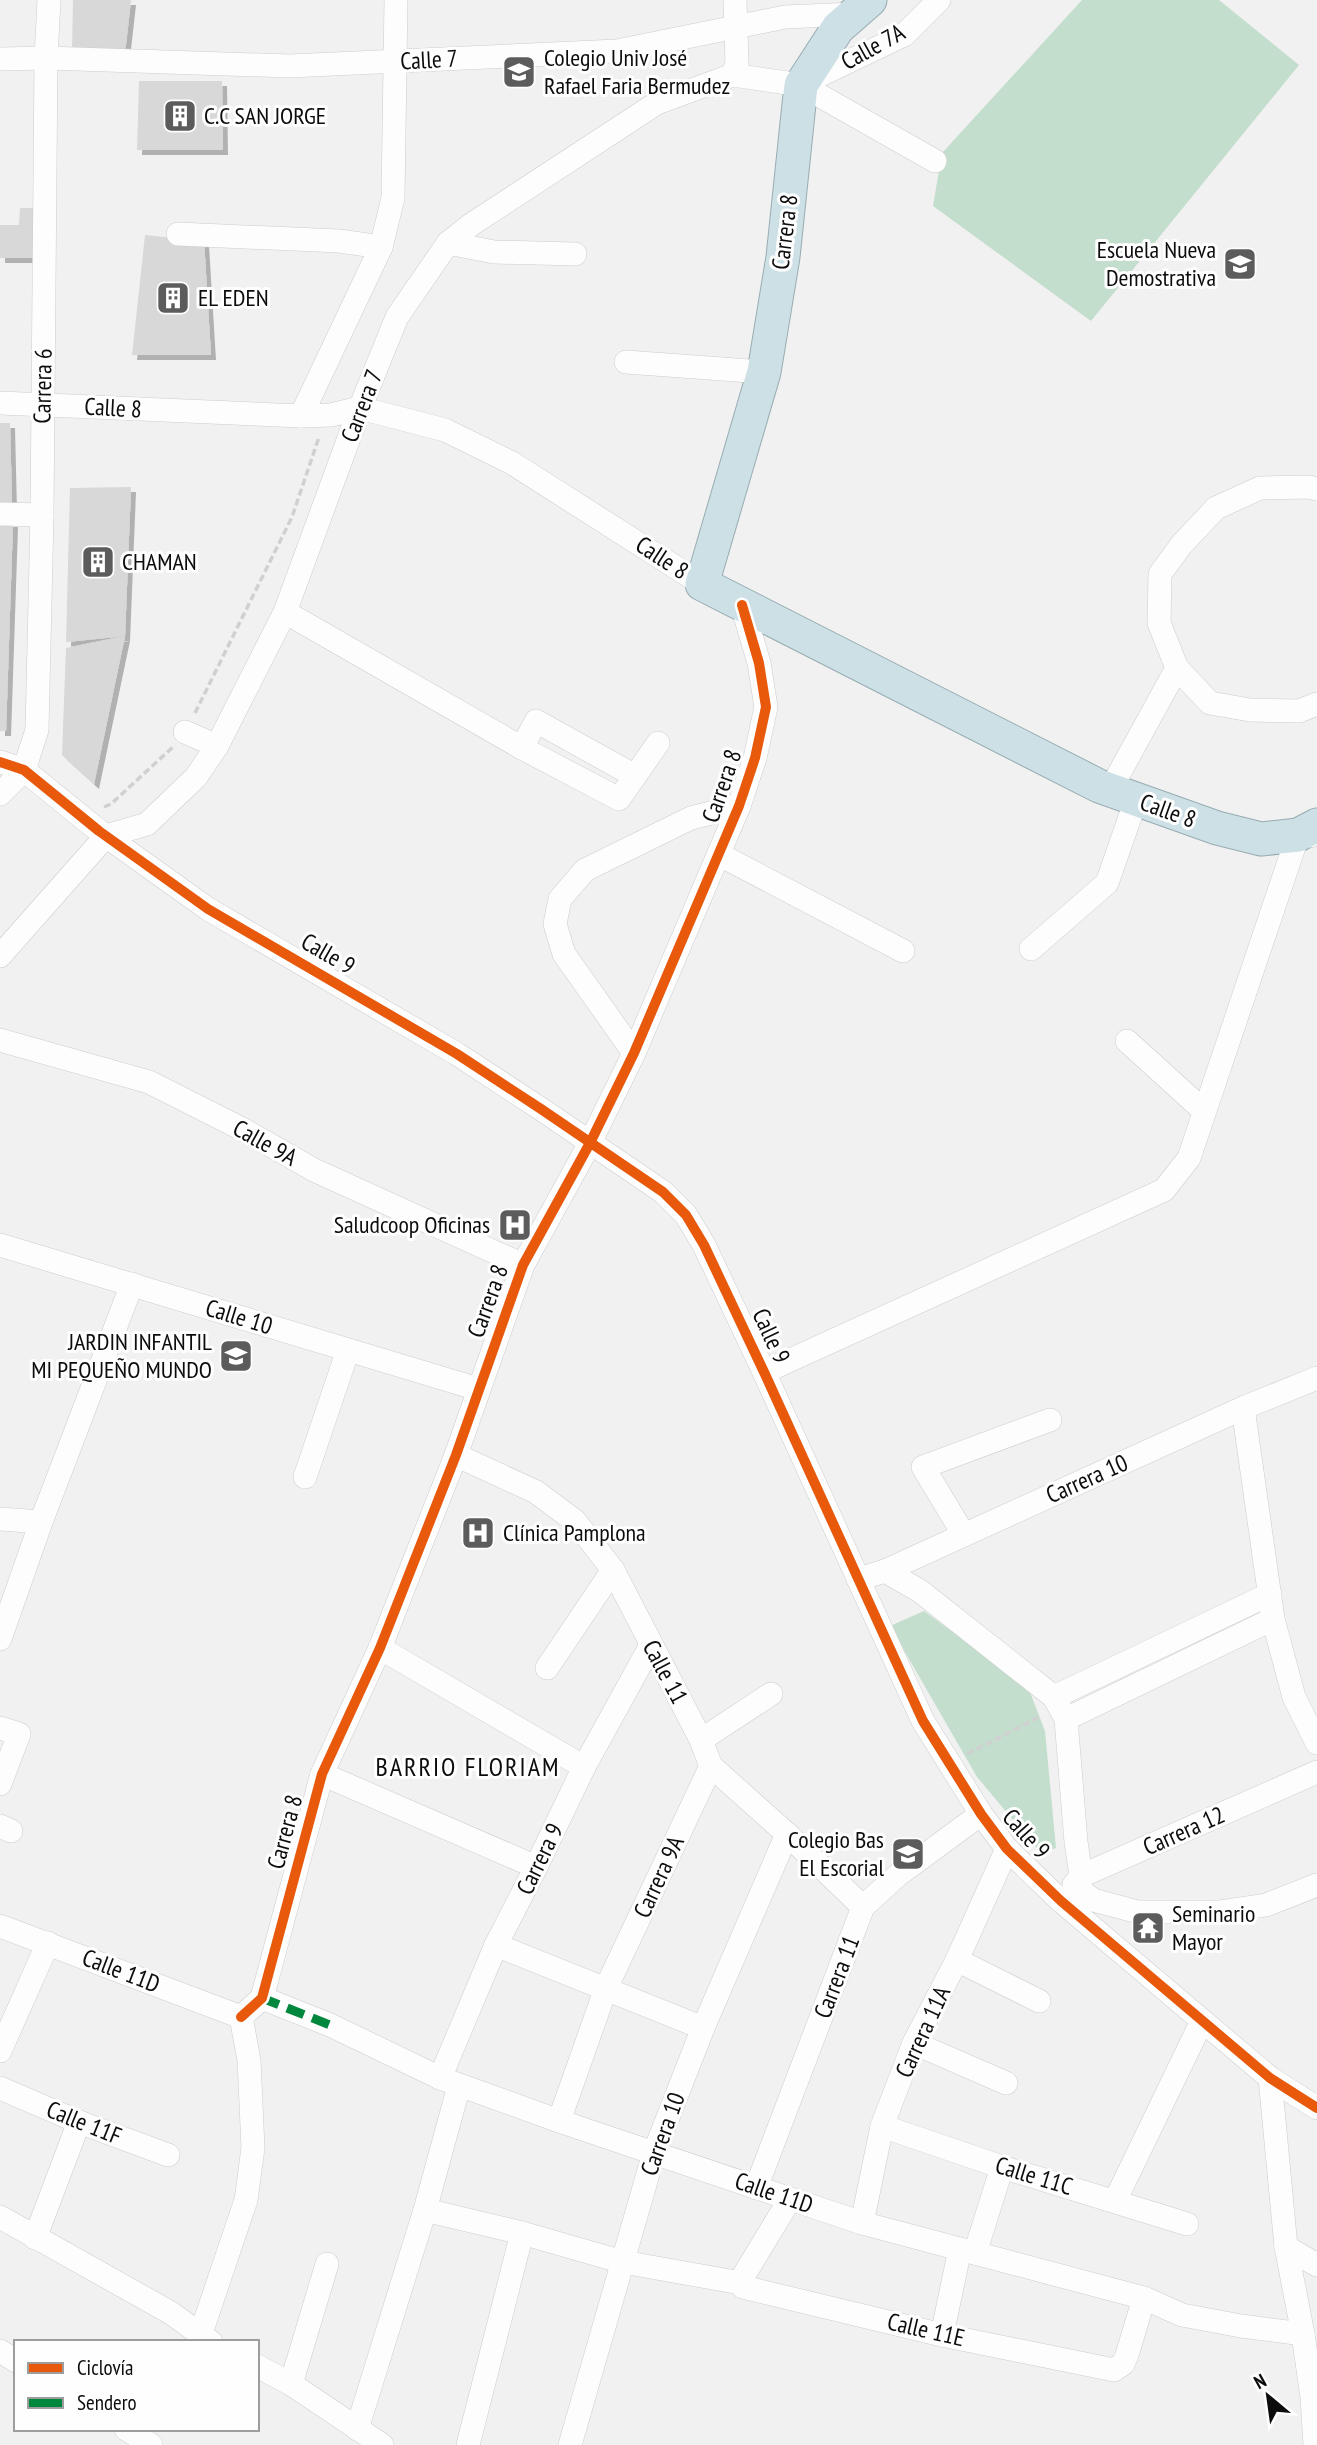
<svg xmlns="http://www.w3.org/2000/svg" width="1317" height="2445" viewBox="0 0 1317 2445" font-family="'PT Sans Narrow',sans-serif">
<style>
.green{fill:#c3decd}
.building{fill:#d8d8d8;filter:url(#shadow)}
.lines{fill:none;stroke-linecap:round;stroke-linejoin:round}
.minor-casing{stroke:#cdcdce;stroke-width:24}
.highway-casing{stroke:#97acb1;stroke-width:35}
.path{stroke:#d0d0d0;stroke-width:3.5;stroke-dasharray:7 3.5;stroke-linecap:butt}
.minor{stroke:#fdfdfd;stroke-width:23}
.highway{stroke:#cce0e5;stroke-width:33}
.quiet{stroke:#00873e;stroke-width:9;stroke-dasharray:18 9;stroke-linecap:butt}
.cycleway-casing{stroke:#fefeff;stroke-width:15}
.cycleway{stroke:#e8590c;stroke-width:10}
.labels{text-anchor:middle;stroke-width:6;stroke-linejoin:round;paint-order:stroke}
.street-label{font-size:24px;fill:#0c0c0c;stroke:#fefeff}
.poi-label{font-size:24px;fill:#0c0c0c;stroke:#fefeff;text-anchor:start}
.neighbourhood-label{font-size:26px;letter-spacing:2px;fill:#0c0c0c;stroke:#fefeff}
</style>
<defs>
<filter id="shadow"><feDropShadow dx="5" dy="5" stdDeviation="0" flood-color="#0004"/></filter>
</defs>
<rect width="100%" height="100%" fill="#f1f1f1"/>
<!-- green -->
<g class="green">
<path d="M1082,0H1219L1299,65L1091,321L933,206L942,153Z"/>
<path d="M924,1611L1028,1687L1045,1731L1056,1848L1041,1853L977,1777L890,1626Z"/>
</g>
<!-- building -->
<g class="building">
<path d="M73,0H131L125,53L72,50Z"/>
<path d="M139,81H222L223,150H137Z"/>
<path d="M20,208H38L37,258H0V225H19Z"/>
<path d="M145,235L204,241L211,355H132Z"/>
<path d="M0,423H10L12,506H0Z"/>
<path d="M131,487L125,636L66,642L70,488Z"/>
<path d="M0,522H13L6,731H0Z"/>
<path d="M125,636L94,784L62,755L66,648Z"/>
</g>
<g class="lines">
<defs>
<g id="minor">
<path d="M0,59L46,58L289,66L617,51L785,17L854,14"/>
<path d="M733,75L737,63L735,0"/>
<path d="M804,83L904,35L939,0"/>
<path d="M178,234L339,241L381,247"/>
<path d="M448,243L494,252L575,254"/>
<path d="M626,362L764,372"/>
<path d="M0,403L301,416L331,415L360,408L445,430L512,463L702,584"/>
<path d="M301,416L381,247L393,198L396,0"/>
<path d="M1317,489L1309,487L1260,488L1216,508L1182,544L1160,574L1159,623L1177,668L1210,703L1250,710L1299,711L1317,704"/>
<path d="M0,514L42,515"/>
<path d="M285,612L522,748L619,799L658,743"/>
<path d="M185,732L217,746"/>
<path d="M522,748L536,721L635,776"/>
<path d="M0,762L24,770L99,831L208,909L457,1054L541,1109L663,1192L686,1215L704,1245L764,1372L923,1721L981,1814L1007,1849L1061,1901L1270,2078L1317,2108"/>
<path d="M1110,790L1177,668"/>
<path d="M0,794L24,770L37,730L42,515L46,58L49,0"/>
<path d="M720,855L903,951"/>
<path d="M1031,949L1107,883L1136,800"/>
<path d="M0,956L106,836L147,824L196,777L217,746L285,612L360,408L397,317L448,243L472,224L657,103L733,75L801,85L935,161"/>
<path d="M0,1040L149,1082L244,1130L314,1170L523,1265"/>
<path d="M1127,1041L1204,1111"/>
<path d="M634,1053L564,954L555,924L560,899L585,870L691,818L739,806"/>
<path d="M0,1245L478,1389"/>
<path d="M764,1372L1164,1190L1189,1158L1298,835L1310,836"/>
<path d="M1243,1408L1273,1619L1294,1697L1317,1743"/>
<path d="M456,1455L536,1492L575,1521L613,1570L701,1740L711,1766L787,1834L863,1907"/>
<path d="M305,1477L348,1350"/>
<path d="M0,1519L41,1522"/>
<path d="M964,1535L923,1467L1050,1420"/>
<path d="M885,1571L920,1591L1054,1697L1066,1719L1076,1842L1081,1876"/>
<path d="M858,1579L885,1571L1243,1408L1317,1378"/>
<path d="M0,1639L41,1522L132,1284"/>
<path d="M380,1648L584,1767"/>
<path d="M547,1668L613,1570"/>
<path d="M1054,1697L1270,1594"/>
<path d="M1066,1719L1273,1619"/>
<path d="M0,1728L19,1734L0,1784"/>
<path d="M701,1740L771,1694"/>
<path d="M322,1774L536,1867"/>
<path d="M0,1826L11,1831"/>
<path d="M1074,1885L1081,1876L1317,1772"/>
<path d="M1074,1885L1093,1900L1138,1912H1219L1266,1905L1317,1885"/>
<path d="M0,1926L241,2017"/>
<path d="M496,1945L703,2028"/>
<path d="M957,1960L1039,2001"/>
<path d="M262,1998L330,2025L440,2078L559,2121L862,2223L1144,2298L1182,2315L1241,2326L1303,2334"/>
<path d="M241,2017L262,1998L322,1774L380,1648L456,1455L523,1265L590,1143L634,1053L739,806L755,758L766,707L759,663L742,605"/>
<path d="M914,2043L1006,2083"/>
<path d="M0,2051L48,1943"/>
<path d="M440,2078L496,1945L536,1867L584,1767L651,1645"/>
<path d="M1270,2078L1286,2247L1303,2334L1312,2397L1315,2445"/>
<path d="M0,2088L79,2122L168,2155"/>
<path d="M559,2121L606,1988L711,1766"/>
<path d="M882,2126L1002,2167L1187,2224"/>
<path d="M756,2188L863,1907L898,1875L981,1814"/>
<path d="M790,2199L741,2280L743,2287L942,2335L1114,2370L1123,2364L1127,2355L1144,2298"/>
<path d="M1115,2201L1202,2021"/>
<path d="M425,2210L522,2233L623,2262L741,2283"/>
<path d="M0,2217L171,2313L211,2342"/>
<path d="M862,2223L882,2126L914,2043L957,1960L1007,1849"/>
<path d="M35,2238L79,2122"/>
<path d="M1286,2247L1317,2265"/>
<path d="M975,2253L1002,2167"/>
<path d="M942,2335L960,2249"/>
<path d="M200,2336L246,2200L253,2148L249,2060L241,2017"/>
<path d="M0,2351L16,2361"/>
<path d="M257,2366L291,2384L382,2445"/>
<path d="M291,2384L327,2264"/>
<path d="M126,2429L151,2445"/>
<path d="M357,2429L425,2210L459,2086"/>
<path d="M468,2445L522,2233"/>
<path d="M570,2445L654,2153L703,2028L787,1834"/>
</g>
<path id="highway" d="M870,0L838,28L801,85L783,257L764,372L702,584L1099,786L1217,828L1261,839L1298,835L1317,825"/>
</defs>
<!-- minor casing -->
<use href="#minor" class="minor-casing"/>
<!-- highway casing -->
<use href="#highway" class="highway-casing"/>
<!-- path -->
<g class="path">
<path d="M195,713L292,517L319,437"/>
<path d="M104,807L111,804L174,746"/>
<path d="M967,1754L1041,1716"/>
</g>
<!-- minor -->
<use href="#minor" class="minor"/>
<!-- highway -->
<use href="#highway" class="highway"/>
<!-- quiet -->
<path class="quiet" d="M262,1998L330,2025"/>
<defs>
<g id="cycleway">
<path d="M0,762L24,770L99,831L208,909L457,1054L541,1109L663,1192L686,1215L704,1245L764,1372L923,1721L981,1814L1007,1849L1061,1901L1270,2078L1317,2108"/>
<path d="M241,2017L262,1998L322,1774L380,1648L456,1455L523,1265L590,1143L634,1053L739,806L755,758L766,707L759,663L742,605"/>
</g>
</defs>
<!-- cycleway casing -->
<use href="#cycleway" class="cycleway-casing"/>
<!-- cycleway -->
<use href="#cycleway" class="cycleway"/>
</g>
<!-- icons -->
<defs>
<symbol id="school-square" viewBox="-11 -11 22 22"><rect x="-9" y="-9" width="18" height="18" rx="4" fill="#5c5c5c" stroke="#fefeff"/><path d="M0-5L7-2L0 1L-7-2ZM-4 1L0 2.5L4 1V4Q0 6-4 4Z" fill="#fff"/></symbol>
<symbol id="building-square" viewBox="-11 -11 22 22"><rect x="-9" y="-9" width="18" height="18" rx="4" fill="#5c5c5c" stroke="#fefeff"/><path d="M-4-6H4V6H1V3H-1V6H-4ZM-2.5-4.3h1.7v1.8h-1.7ZM.8-4.3h1.7v1.8H.8ZM-2.5-1h1.7V.8h-1.7ZM.8-1h1.7V.8H.8Z" fill="#fff"/></symbol>
<symbol id="hospital-square" viewBox="-11 -11 22 22"><rect x="-9" y="-9" width="18" height="18" rx="4" fill="#5c5c5c" stroke="#fefeff"/><path d="M-5-5h3v3.5h4V-5h3V5h-3V1.5h-4V5h-3Z" fill="#fff"/></symbol>
<symbol id="temple-square" viewBox="-11 -11 22 22"><rect x="-9" y="-9" width="18" height="18" rx="4" fill="#5c5c5c" stroke="#fefeff"/><path d="M0-6L5-2H3V0L6.5 2.5H4V6H1.5V3h-3V6H-4V2.5H-6.5L-3 0V-2H-5Z" fill="#fff"/></symbol>
</defs>
<g fill-rule="evenodd">
<use href="#school-square" x="500" y="53" width="38" height="38"/>
<use href="#building-square" x="161" y="97" width="38" height="38"/>
<use href="#school-square" x="1221" y="245" width="38" height="38"/>
<use href="#building-square" x="154" y="279" width="38" height="38"/>
<use href="#building-square" x="79" y="543" width="38" height="38"/>
<use href="#hospital-square" x="496" y="1206" width="38" height="38"/>
<use href="#school-square" x="217" y="1337" width="38" height="38"/>
<use href="#hospital-square" x="459" y="1514" width="38" height="38"/>
<use href="#school-square" x="889" y="1835" width="38" height="38"/>
<use href="#temple-square" x="1129" y="1909" width="38" height="38"/>
</g>
<g class="labels">
<!-- street labels -->
<g class="street-label">
<text transform="translate(873 47) rotate(-29)" y="8">Calle 7A</text>
<text transform="translate(429 60) rotate(-3)" y="8">Calle 7</text>
<text transform="translate(785 232) rotate(-83)" y="8">Carrera 8</text>
<text transform="translate(43 386) rotate(-89)" y="8">Carrera 6</text>
<text transform="translate(362 406) rotate(-69)" y="8">Carrera 7</text>
<text transform="translate(113 408) rotate(3)" y="8">Calle 8</text>
<text transform="translate(662 558) rotate(33)" y="8">Calle 8</text>
<text transform="translate(722 786) rotate(-71)" y="8">Carrera 8</text>
<text transform="translate(1168 811) rotate(20)" y="8">Calle 8</text>
<text transform="translate(328 954) rotate(30)" y="8">Calle 9</text>
<text transform="translate(265 1143) rotate(29)" y="8">Calle 9A</text>
<text transform="translate(488 1301) rotate(-70)" y="8">Carrera 8</text>
<text transform="translate(239 1317) rotate(17)" y="8">Calle 10</text>
<text transform="translate(771 1336) rotate(65)" y="8">Calle 9</text>
<text transform="translate(1087 1479) rotate(-24)" y="8">Carrera 10</text>
<text transform="translate(665 1672) rotate(62)" y="8">Calle 11</text>
<text transform="translate(1184 1831) rotate(-24)" y="8">Carrera 12</text>
<text transform="translate(285 1832) rotate(-75)" y="8">Carrera 8</text>
<text transform="translate(1026 1834) rotate(48)" y="8">Calle 9</text>
<text transform="translate(540 1859) rotate(-64)" y="8">Carrera 9</text>
<text transform="translate(659 1877) rotate(-65)" y="8">Carrera 9A</text>
<text transform="translate(121 1971) rotate(21)" y="8">Calle 11D</text>
<text transform="translate(837 1977) rotate(-69)" y="8">Carrera 11</text>
<text transform="translate(923 2032) rotate(-65)" y="8">Carrera 11A</text>
<text transform="translate(84 2123) rotate(22)" y="8">Calle 11F</text>
<text transform="translate(663 2134) rotate(-70)" y="8">Carrera 10</text>
<text transform="translate(1034 2176) rotate(17)" y="8">Calle 11C</text>
<text transform="translate(774 2193) rotate(19)" y="8">Calle 11D</text>
<text transform="translate(926 2330) rotate(13)" y="8">Calle 11E</text>
</g>
<!-- poi labels -->
<g class="poi-label">
<text x="544" y="66">Colegio Univ José<tspan x="544" dy="28">Rafael Faria Bermudez</tspan></text>
<text x="204" y="124">C.C SAN JORGE</text>
<text x="1216" y="258" text-anchor="end">Escuela Nueva<tspan x="1216" dy="28">Demostrativa</tspan></text>
<text x="198" y="306">EL EDEN</text>
<text x="122" y="570">CHAMAN</text>
<text x="490" y="1233" text-anchor="end">Saludcoop Oficinas</text>
<text x="212" y="1350" text-anchor="end">JARDIN INFANTIL<tspan x="212" dy="28">MI PEQUEÑO MUNDO</tspan></text>
<text x="503" y="1541">Clínica Pamplona</text>
<text x="884" y="1848" text-anchor="end">Colegio Bas<tspan x="884" dy="28">El Escorial</tspan></text>
<text x="1172" y="1922">Seminario<tspan x="1172" dy="28">Mayor</tspan></text>
</g>
<!-- neighbourhood labels -->
<g class="neighbourhood-label">
<text x="468" y="1776">BARRIO FLORIAM</text>
</g>
</g>
<!-- legend -->
<rect x="14" y="2340" width="245" height="91" fill="#fefeff" stroke="#9d9d9e" stroke-width="2"/>
<rect x="28" y="2363" width="35" height="10" fill="#e8590c" stroke="#9d9d9e" stroke-width="2"/>
<text x="77" y="2375" font-size="21" fill="#0c0c0c">Ciclovía</text>
<rect x="28" y="2398" width="35" height="10" fill="#00873e" stroke="#9d9d9e" stroke-width="2"/>
<text x="77" y="2410" font-size="21" fill="#0c0c0c">Sendero</text>
<!-- north arrow -->
<g transform="translate(1268 2396) rotate(331)" stroke="#fefeff" stroke-width="5" paint-order="stroke">
<path d="M0-5L12 26L0 18L-12 26Z" fill="#0c0c0c"/>
<text y="-10" font-size="19" font-weight="bold" text-anchor="middle" fill="#0c0c0c">N</text>
</g>
</svg>
